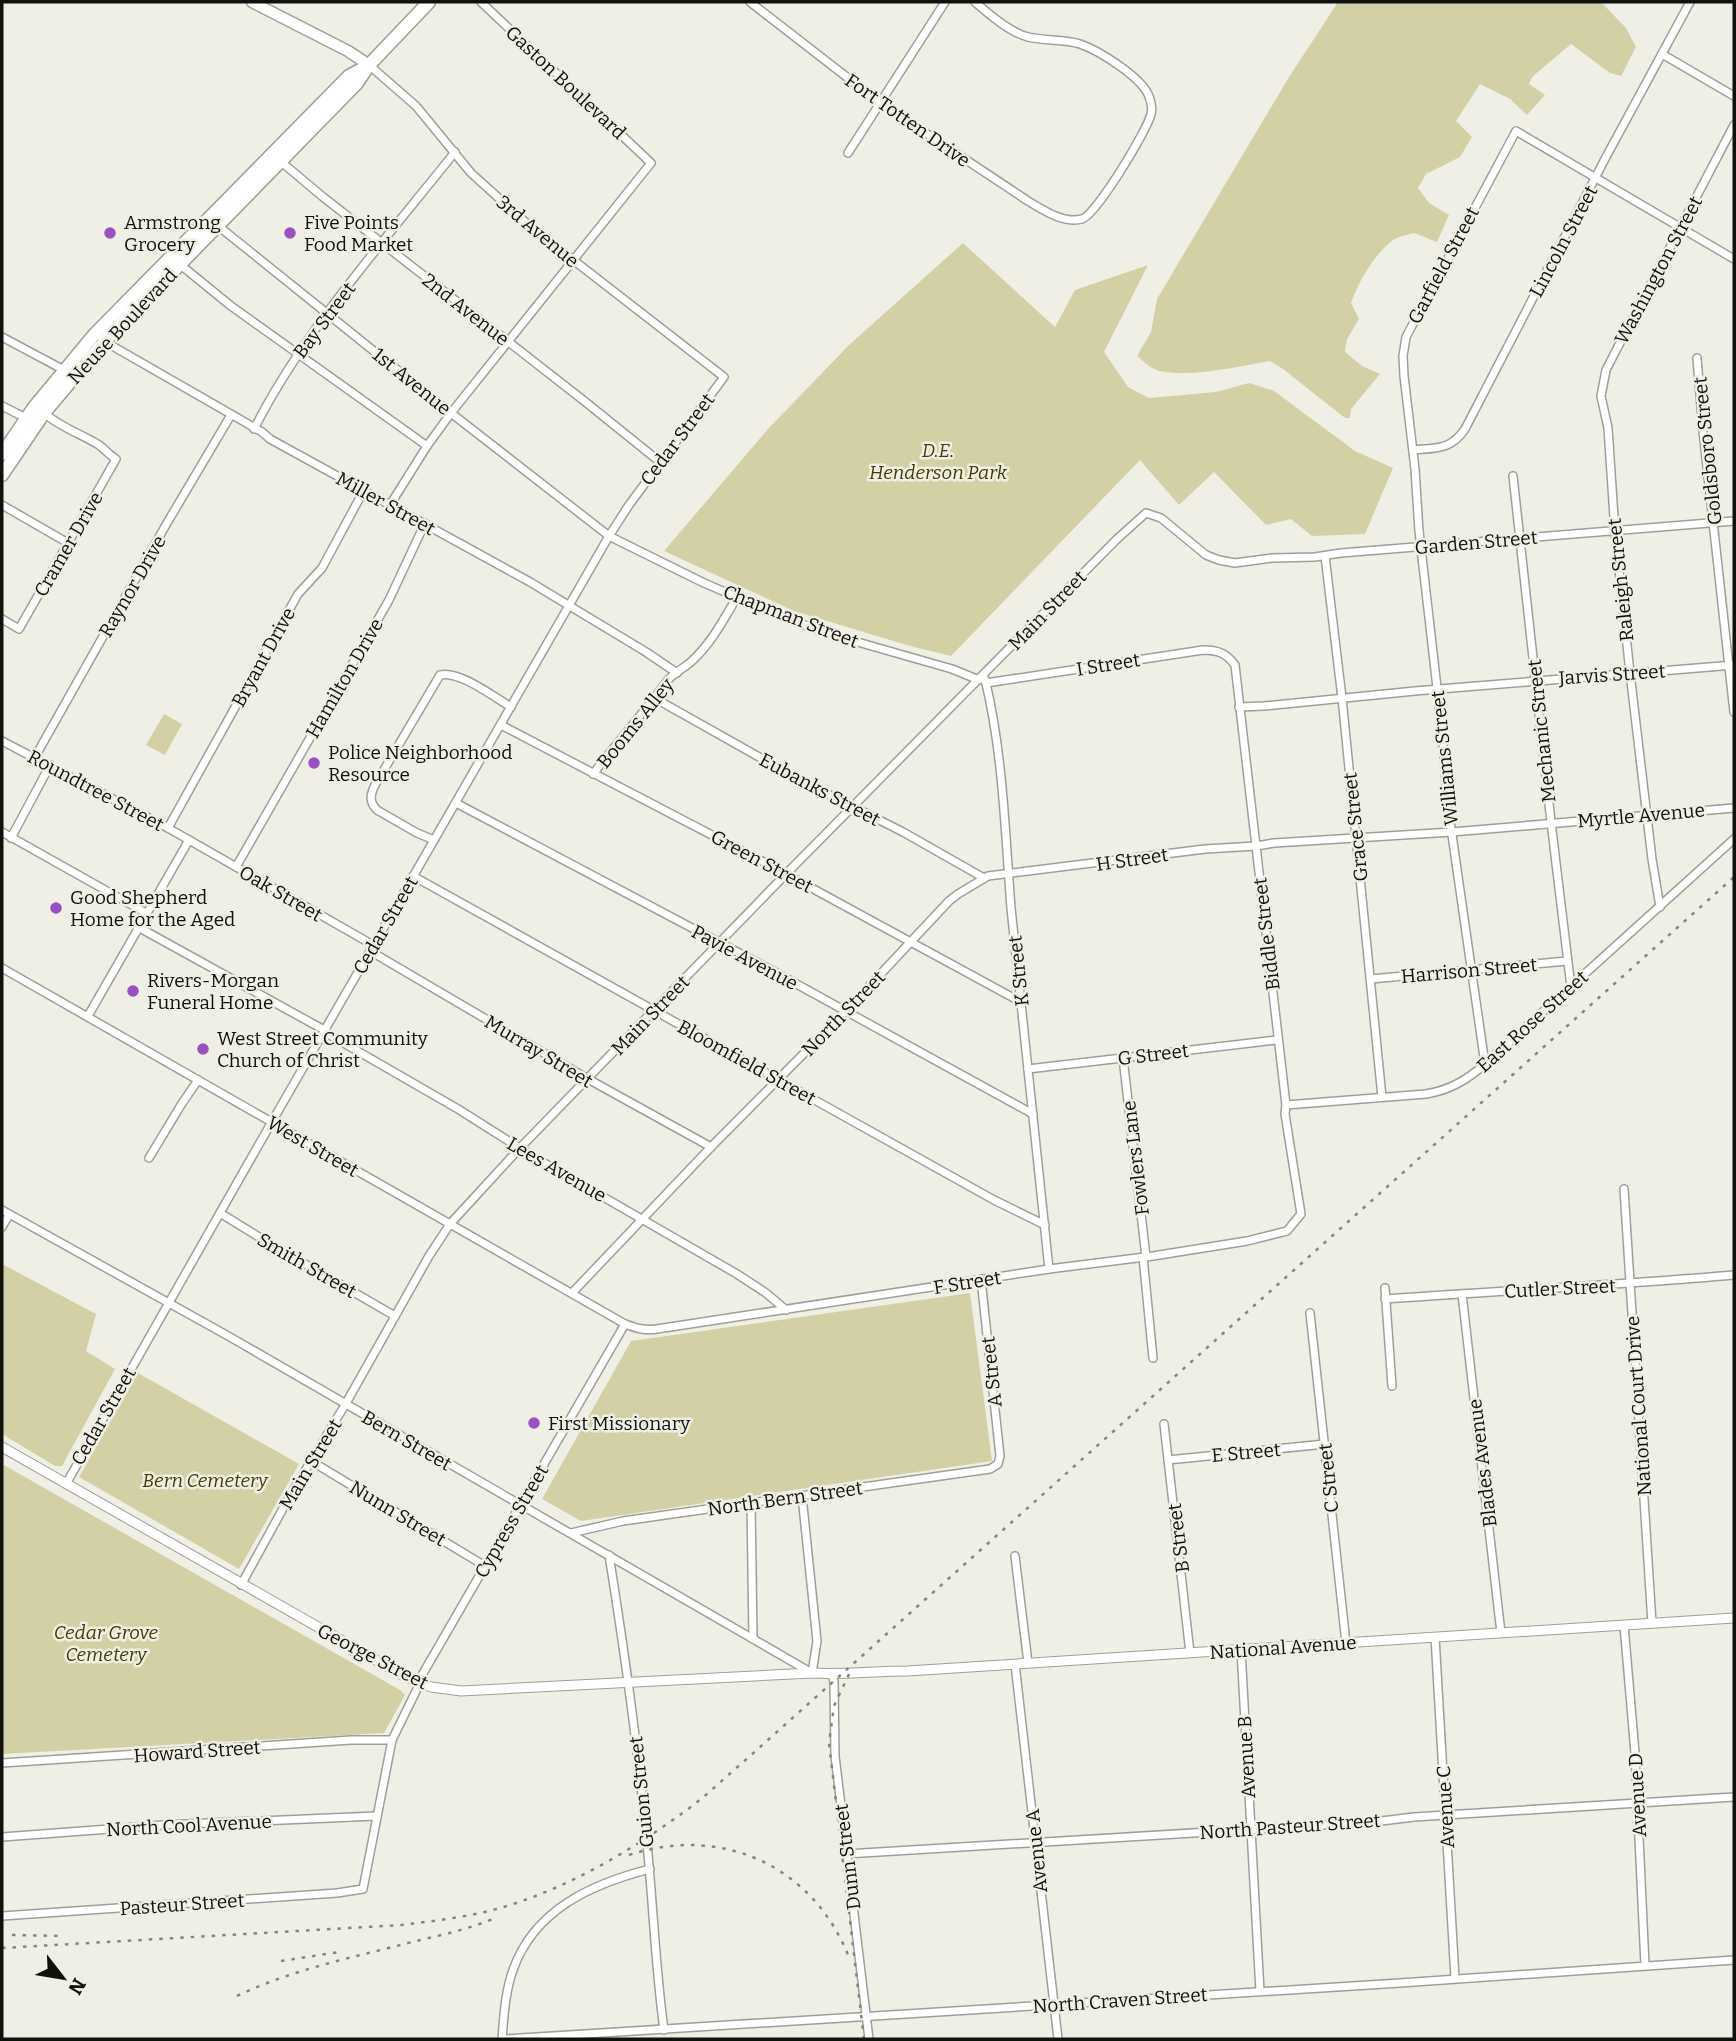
<svg xmlns="http://www.w3.org/2000/svg" width="1736" height="2041" viewBox="0 0 1736 2041" font-family="Bitter,serif">
<style>
.green{fill:#d4d0a6}
.lines{fill:none;stroke-linecap:round;stroke-linejoin:round}
.minor-casing{stroke:#a09f96;stroke-width:10}
.tertiary-casing{stroke:#a09f96;stroke-width:11}
.secondary-casing{stroke:#a09f96;stroke-width:13}
.primary-casing{stroke:#a09f96;stroke-width:15}
.minor{stroke:#fff;stroke-width:7}
.tertiary{stroke:#fff;stroke-width:9}
.secondary{stroke:#fff;stroke-width:10}
.primary{stroke:#fff;stroke-width:12}
.rail{stroke:#85857e;stroke-width:2.5;stroke-dasharray:3.5 7;stroke-linecap:butt}
.poi-dot{fill:#9b50c2;stroke:#f0efe5;stroke-width:2.5}
.labels{text-anchor:middle;stroke-width:5;stroke-linejoin:round;paint-order:stroke}
.street-label{font-size:19px;fill:#11110d;stroke:#f0efe5}
.poi-label{font-size:19px;fill:#11110d;stroke:#f0efe5;text-anchor:start}
.park-label{font-size:19px;font-style:italic;fill:#433d00;stroke:#f0efe5}
</style>
<rect width="100%" height="100%" fill="#f0efe5"/>
<!-- green -->
<g class="green">
<path d="M1338,2H1601L1626,28L1636,47L1621,76L1610,73L1571,44L1532,77L1529,84L1545,95L1527,115L1510,99L1480,84L1456,121L1472,137L1460,157L1426,174L1418,188L1429,203L1449,215L1437,242L1414,233C1407,235 1398,236 1392,241C1373,256 1359,281 1351,303L1359,319L1347,339L1345,352L1362,366L1380,374L1351,409L1350,418H1345L1283,369L1270,361C1241,366 1181,380 1154,369C1148,366 1142,360 1137,356L1151,332L1157,299L1289,77Z"/>
<path d="M963,243L1055,327L1075,290L1148,265L1104,352L1128,387L1149,398L1216,392L1249,383L1274,391L1355,451L1393,468L1365,534L1312,536L1291,519L1266,525L1214,472L1179,505L1140,460L951,656L910,646L794,611L664,551L768,429L849,345Z"/>
<path d="M164,714L182,724L165,755L146,745Z"/>
<path d="M2,1264L96,1314L86,1351L115,1369L62,1466H55L2,1434Z"/>
<path d="M970,1293L992,1461L581,1521L542,1499L631,1341Z"/>
<path d="M138,1373L299,1464L239,1569L79,1477Z"/>
<path d="M2,1464L400,1690L405,1695L384,1733L2,1754Z"/>
</g>
<g class="lines">
<defs>
<g id="minor">
<path d="M750,2L879,102L1028,201C1042,209 1063,224 1082,219C1096,215 1147,131 1151,114C1153,107 1151,101 1148,94C1139,76 1100,51 1080,44C1064,39 1045,41 1028,37C1009,32 989,14 975,2"/>
<path d="M1662,54L1734,96"/>
<path d="M848,153L945,2"/>
<path d="M279,160L323,197L583,400L660,462"/>
<path d="M217,225L451,413L609,536L704,583L788,619L833,635L952,669L979,680"/>
<path d="M177,262L231,306L427,446"/>
<path d="M2,337L64,370"/>
<path d="M102,340L262,432L270,439L530,582L646,652L677,673"/>
<path d="M1697,358L1703,431L1734,712"/>
<path d="M2,406L26,418"/>
<path d="M254,429C305,329 385,240 455,152"/>
<path d="M1413,450C1436,448 1451,450 1465,429L1606,157L1690,2"/>
<path d="M1513,476L1551,822L1571,987"/>
<path d="M2,505L68,543"/>
<path d="M390,505L427,446L451,413L651,163L481,2"/>
<path d="M1325,556L1342,698L1382,1097"/>
<path d="M2,619L19,629L116,459C109,455 105,449 99,445C81,434 60,427 44,413"/>
<path d="M985,679C1003,753 1005,831 1011,908L1049,1269"/>
<path d="M656,699L798,779L903,832L984,878"/>
<path d="M1239,707L1264,706L1415,691L1734,665"/>
<path d="M501,725L773,867L1021,1002"/>
<path d="M2,741L168,828L373,945"/>
<path d="M35,757L167,523L231,415"/>
<path d="M593,774C618,742 644,712 668,680C675,672 686,667 693,660C712,642 724,619 737,597"/>
<path d="M456,803L760,964L1033,1114"/>
<path d="M168,828L298,594L322,568L364,490"/>
<path d="M2,832L146,913"/>
<path d="M11,838L50,765"/>
<path d="M434,840L417,833L377,810C369,802 370,795 375,785L440,675C459,670 494,697 511,707"/>
<path d="M236,867L389,600L425,523"/>
<path d="M413,876L994,1200L1045,1225"/>
<path d="M1660,907L1652,859L1630,673L1615,532L1608,428L1601,396L1606,370L1623,337L1734,125"/>
<path d="M138,927L326,1031L328,1034L458,1109L534,1157L737,1274L766,1293L786,1310"/>
<path d="M370,951L588,1079L711,1147"/>
<path d="M2,968L625,1324C636,1328 645,1331 657,1329L1049,1269L1153,1256L1247,1241L1287,1231L1301,1214L1285,1114L1286,1105L1235,665C1226,653 1218,650 1203,650L986,683"/>
<path d="M1371,979L1567,961"/>
<path d="M88,1016L189,840"/>
<path d="M1123,1058L1146,1257"/>
<path d="M1485,1064L1448,807L1442,731L1419,531L1415,469L1404,376L1403,356L1406,337L1516,131L1734,259"/>
<path d="M1028,1069L1277,1040"/>
<path d="M1286,1105L1426,1094C1450,1090 1467,1080 1485,1064L1734,839"/>
<path d="M149,1158L181,1105L198,1080"/>
<path d="M1624,1189L1652,1623"/>
<path d="M2,1210L230,1337L812,1673L817,1641L802,1496"/>
<path d="M220,1213L267,1242L395,1316"/>
<path d="M2,1227L9,1215"/>
<path d="M1143,1257L1153,1358"/>
<path d="M1385,1288L1392,1386"/>
<path d="M572,1293L711,1147L846,1011L949,901L958,894L988,876L1205,849L1256,846L1274,843L1452,832L1734,808"/>
<path d="M1462,1294L1501,1633"/>
<path d="M1385,1299C1502,1291 1618,1285 1734,1275"/>
<path d="M1310,1313L1346,1643"/>
<path d="M1164,1424L1190,1653"/>
<path d="M1168,1460L1325,1444"/>
<path d="M311,1461L485,1566"/>
<path d="M66,1484L258,1146L609,536L629,505L724,377L532,228L471,173L416,106L369,65"/>
<path d="M751,1503L753,1638"/>
<path d="M571,1533L623,1521L990,1469L998,1464L1000,1456L981,1279"/>
<path d="M609,1555C624,1648 637,1741 646,1834C653,1899 655,1965 664,2030"/>
<path d="M1015,1556L1028,1663"/>
<path d="M241,1585L291,1494L345,1405L429,1256L450,1224L517,1151L786,874L1117,539L1146,513L1161,518L1206,555L1219,560L1235,563L1272,558L1315,557L1341,553L1734,521"/>
<path d="M1624,1625L1635,1753L1645,1965"/>
<path d="M1435,1637L1455,1978"/>
<path d="M1241,1650L1260,1991"/>
<path d="M1015,1664L1058,2039"/>
<path d="M832,1674L834,1682L835,1756L869,2039"/>
<path d="M418,1682L625,1324"/>
<path d="M2,1763L351,1740H392"/>
<path d="M2,1837L163,1825L376,1816"/>
<path d="M846,1854L1373,1822L1414,1817L1734,1797"/>
<path d="M2,1916L337,1893L363,1889L392,1740L420,1683"/>
<path d="M502,2039C504,2016 505,1992 513,1970C534,1910 591,1884 650,1869"/>
<path d="M506,2039L1400,1983L1734,1960"/>
</g>
<path id="tertiary" d="M2,1447L404,1676L431,1687L461,1691L812,1673C843,1675 875,1671 907,1671L1734,1618"/>
<path id="secondary" d="M252,2L348,51L369,65"/>
<g id="primary">
<path d="M2,454L35,406L94,335L349,76L366,67"/>
<path d="M2,475L44,413L104,342L357,83L369,65L429,2"/>
</g>
</defs>
<!-- minor casing -->
<use href="#minor" class="minor-casing"/>
<!-- tertiary casing -->
<use href="#tertiary" class="tertiary-casing"/>
<!-- secondary casing -->
<use href="#secondary" class="secondary-casing"/>
<!-- primary casing -->
<use href="#primary" class="primary-casing"/>
<!-- minor -->
<use href="#minor" class="minor"/>
<!-- tertiary -->
<use href="#tertiary" class="tertiary"/>
<!-- secondary -->
<use href="#secondary" class="secondary"/>
<!-- primary -->
<use href="#primary" class="primary"/>
<!-- rail -->
<g class="rail">
<path d="M849,1674L834,1706L829,1743L864,2039"/>
<path d="M629,1855C723,1824 815,1867 850,1960"/>
<path d="M12,1935L63,1936"/>
<path d="M2,1948L401,1925C434,1921 468,1917 500,1908C566,1889 629,1852 684,1812C704,1798 722,1780 741,1764L1734,877"/>
<path d="M281,1961L339,1952"/>
<path d="M237,1996C293,1969 355,1957 416,1941C442,1935 468,1929 493,1919"/>
</g>
</g>
<!-- markers -->
<g class="poi-dot">
<circle cx="110" cy="233" r="7"/>
<circle cx="290" cy="233" r="7"/>
<circle cx="314" cy="763" r="7"/>
<circle cx="56" cy="908" r="7"/>
<circle cx="133" cy="991" r="7"/>
<circle cx="203" cy="1049" r="7"/>
<circle cx="534" cy="1423" r="7"/>
</g>
<g class="labels">
<!-- street labels -->
<g class="street-label">
<text transform="translate(566 82) rotate(43)" y="7">Gaston Boulevard</text>
<text transform="translate(908 120) rotate(35)" y="7">Fort Totten Drive</text>
<text transform="translate(538 231) rotate(40)" y="7">3rd Avenue</text>
<text transform="translate(1563 241) rotate(-62)" y="7">Lincoln Street</text>
<text transform="translate(1443 265) rotate(-62)" y="7">Garfield Street</text>
<text transform="translate(1658 270) rotate(-62)" y="7">Washington Street</text>
<text transform="translate(466 309) rotate(38)" y="7">2nd Avenue</text>
<text transform="translate(324 320) rotate(-53)" y="7">Bay Street</text>
<text transform="translate(122 326) rotate(-47)" y="7">Neuse Boulevard</text>
<text transform="translate(412 381) rotate(39)" y="7">1st Avenue</text>
<text transform="translate(677 439) rotate(-53)" y="7">Cedar Street</text>
<text transform="translate(1707 451) rotate(-96)" y="7">Goldsboro Street</text>
<text transform="translate(386 503) rotate(29)" y="7">Miller Street</text>
<text transform="translate(1476 542) rotate(-5)" y="7">Garden Street</text>
<text transform="translate(68 544) rotate(-60)" y="7">Cramer Drive</text>
<text transform="translate(1620 580) rotate(-96)" y="7">Raleigh Street</text>
<text transform="translate(132 586) rotate(-60)" y="7">Raynor Drive</text>
<text transform="translate(1047 610) rotate(-46)" y="7">Main Street</text>
<text transform="translate(791 616) rotate(21)" y="7">Chapman Street</text>
<text transform="translate(263 657) rotate(-61)" y="7">Bryant Drive</text>
<text transform="translate(1108 664) rotate(-9)" y="7">I Street</text>
<text transform="translate(1612 674) rotate(-4)" y="7">Jarvis Street</text>
<text transform="translate(344 678) rotate(-60)" y="7">Hamilton Drive</text>
<text transform="translate(635 723) rotate(-51)" y="7">Booms Alley</text>
<text transform="translate(1541 731) rotate(-96)" y="7">Mechanic Street</text>
<text transform="translate(1444 758) rotate(-96)" y="7">Williams Street</text>
<text transform="translate(820 789) rotate(28)" y="7">Eubanks Street</text>
<text transform="translate(96 790) rotate(28)" y="7">Roundtree Street</text>
<text transform="translate(1641 815) rotate(-5)" y="7">Myrtle Avenue</text>
<text transform="translate(1355 827) rotate(-96)" y="7">Grace Street</text>
<text transform="translate(1132 859) rotate(-8)" y="7">H Street</text>
<text transform="translate(762 861) rotate(28)" y="7">Green Street</text>
<text transform="translate(281 893) rotate(30)" y="7">Oak Street</text>
<text transform="translate(385 925) rotate(-60)" y="7">Cedar Street</text>
<text transform="translate(1266 934) rotate(-97)" y="7">Biddle Street</text>
<text transform="translate(745 957) rotate(28)" y="7">Pavie Avenue</text>
<text transform="translate(1469 970) rotate(-5)" y="7">Harrison Street</text>
<text transform="translate(1018 971) rotate(-96)" y="7">K Street</text>
<text transform="translate(843 1013) rotate(-46)" y="7">North Street</text>
<text transform="translate(650 1015) rotate(-46)" y="7">Main Street</text>
<text transform="translate(1532 1021) rotate(-42)" y="7">East Rose Street</text>
<text transform="translate(539 1051) rotate(31)" y="7">Murray Street</text>
<text transform="translate(1153 1054) rotate(-7)" y="7">G Street</text>
<text transform="translate(747 1062) rotate(29)" y="7">Bloomfield Street</text>
<text transform="translate(313 1146) rotate(30)" y="7">West Street</text>
<text transform="translate(1135 1158) rotate(-97)" y="7">Fowlers Lane</text>
<text transform="translate(557 1169) rotate(30)" y="7">Lees Avenue</text>
<text transform="translate(307 1265) rotate(30)" y="7">Smith Street</text>
<text transform="translate(967 1282) rotate(-9)" y="7">F Street</text>
<text transform="translate(1560 1288) rotate(-3)" y="7">Cutler Street</text>
<text transform="translate(991 1372) rotate(-96)" y="7">A Street</text>
<text transform="translate(1638 1406) rotate(-94)" y="7">National Court Drive</text>
<text transform="translate(103 1416) rotate(-60)" y="7">Cedar Street</text>
<text transform="translate(407 1440) rotate(30)" y="7">Bern Street</text>
<text transform="translate(1246 1452) rotate(-5)" y="7">E Street</text>
<text transform="translate(1482 1463) rotate(-97)" y="7">Blades Avenue</text>
<text transform="translate(310 1464) rotate(-59)" y="7">Main Street</text>
<text transform="translate(1328 1478) rotate(-96)" y="7">C Street</text>
<text transform="translate(785 1498) rotate(-8)" y="7">North Bern Street</text>
<text transform="translate(398 1513) rotate(31)" y="7">Nunn Street</text>
<text transform="translate(511 1521) rotate(-60)" y="7">Cypress Street</text>
<text transform="translate(1178 1538) rotate(-97)" y="7">B Street</text>
<text transform="translate(1283 1647) rotate(-4)" y="7">National Avenue</text>
<text transform="translate(373 1656) rotate(27)" y="7">George Street</text>
<text transform="translate(197 1751) rotate(-4)" y="7">Howard Street</text>
<text transform="translate(1246 1757) rotate(-93)" y="7">Avenue B</text>
<text transform="translate(641 1792) rotate(-96)" y="7">Guion Street</text>
<text transform="translate(1637 1795) rotate(-93)" y="7">Avenue D</text>
<text transform="translate(1445 1807) rotate(-93)" y="7">Avenue C</text>
<text transform="translate(189 1825) rotate(-3)" y="7">North Cool Avenue</text>
<text transform="translate(1290 1826) rotate(-4)" y="7">North Pasteur Street</text>
<text transform="translate(1036 1851) rotate(-96)" y="7">Avenue A</text>
<text transform="translate(847 1857) rotate(-97)" y="7">Dunn Street</text>
<text transform="translate(182 1904) rotate(-4)" y="7">Pasteur Street</text>
<text transform="translate(1120 2000) rotate(-4)" y="7">North Craven Street</text>
</g>
<!-- poi labels -->
<g class="poi-label">
<text x="124" y="229">Armstrong<tspan x="124" dy="22">Grocery</tspan></text>
<text x="304" y="229">Five Points<tspan x="304" dy="22">Food Market</tspan></text>
<text x="328" y="759">Police Neighborhood<tspan x="328" dy="22">Resource</tspan></text>
<text x="70" y="904">Good Shepherd<tspan x="70" dy="22">Home for the Aged</tspan></text>
<text x="147" y="987">Rivers-Morgan<tspan x="147" dy="22">Funeral Home</tspan></text>
<text x="217" y="1045">West Street Community<tspan x="217" dy="22">Church of Christ</tspan></text>
<text x="548" y="1430">First Missionary</text>
</g>
<!-- park labels -->
<g class="park-label">
<text x="938" y="457">D.E.<tspan x="938" dy="22">Henderson Park</tspan></text>
<text x="205" y="1487">Bern Cemetery</text>
<text x="106" y="1639">Cedar Grove<tspan x="106" dy="22">Cemetery</tspan></text>
</g>
</g>
<!-- border -->
<rect width="1736" height="2041" fill="none" stroke="#11110d" stroke-width="7"/>
<!-- north arrow -->
<g transform="translate(63 1978) rotate(121)" stroke="#f0efe5" stroke-width="5" paint-order="stroke">
<path d="M0-5L12 26L0 18L-12 26Z" fill="#11110d"/>
<text y="-10" font-size="19" font-weight="bold" text-anchor="middle" fill="#11110d">N</text>
</g>
</svg>
